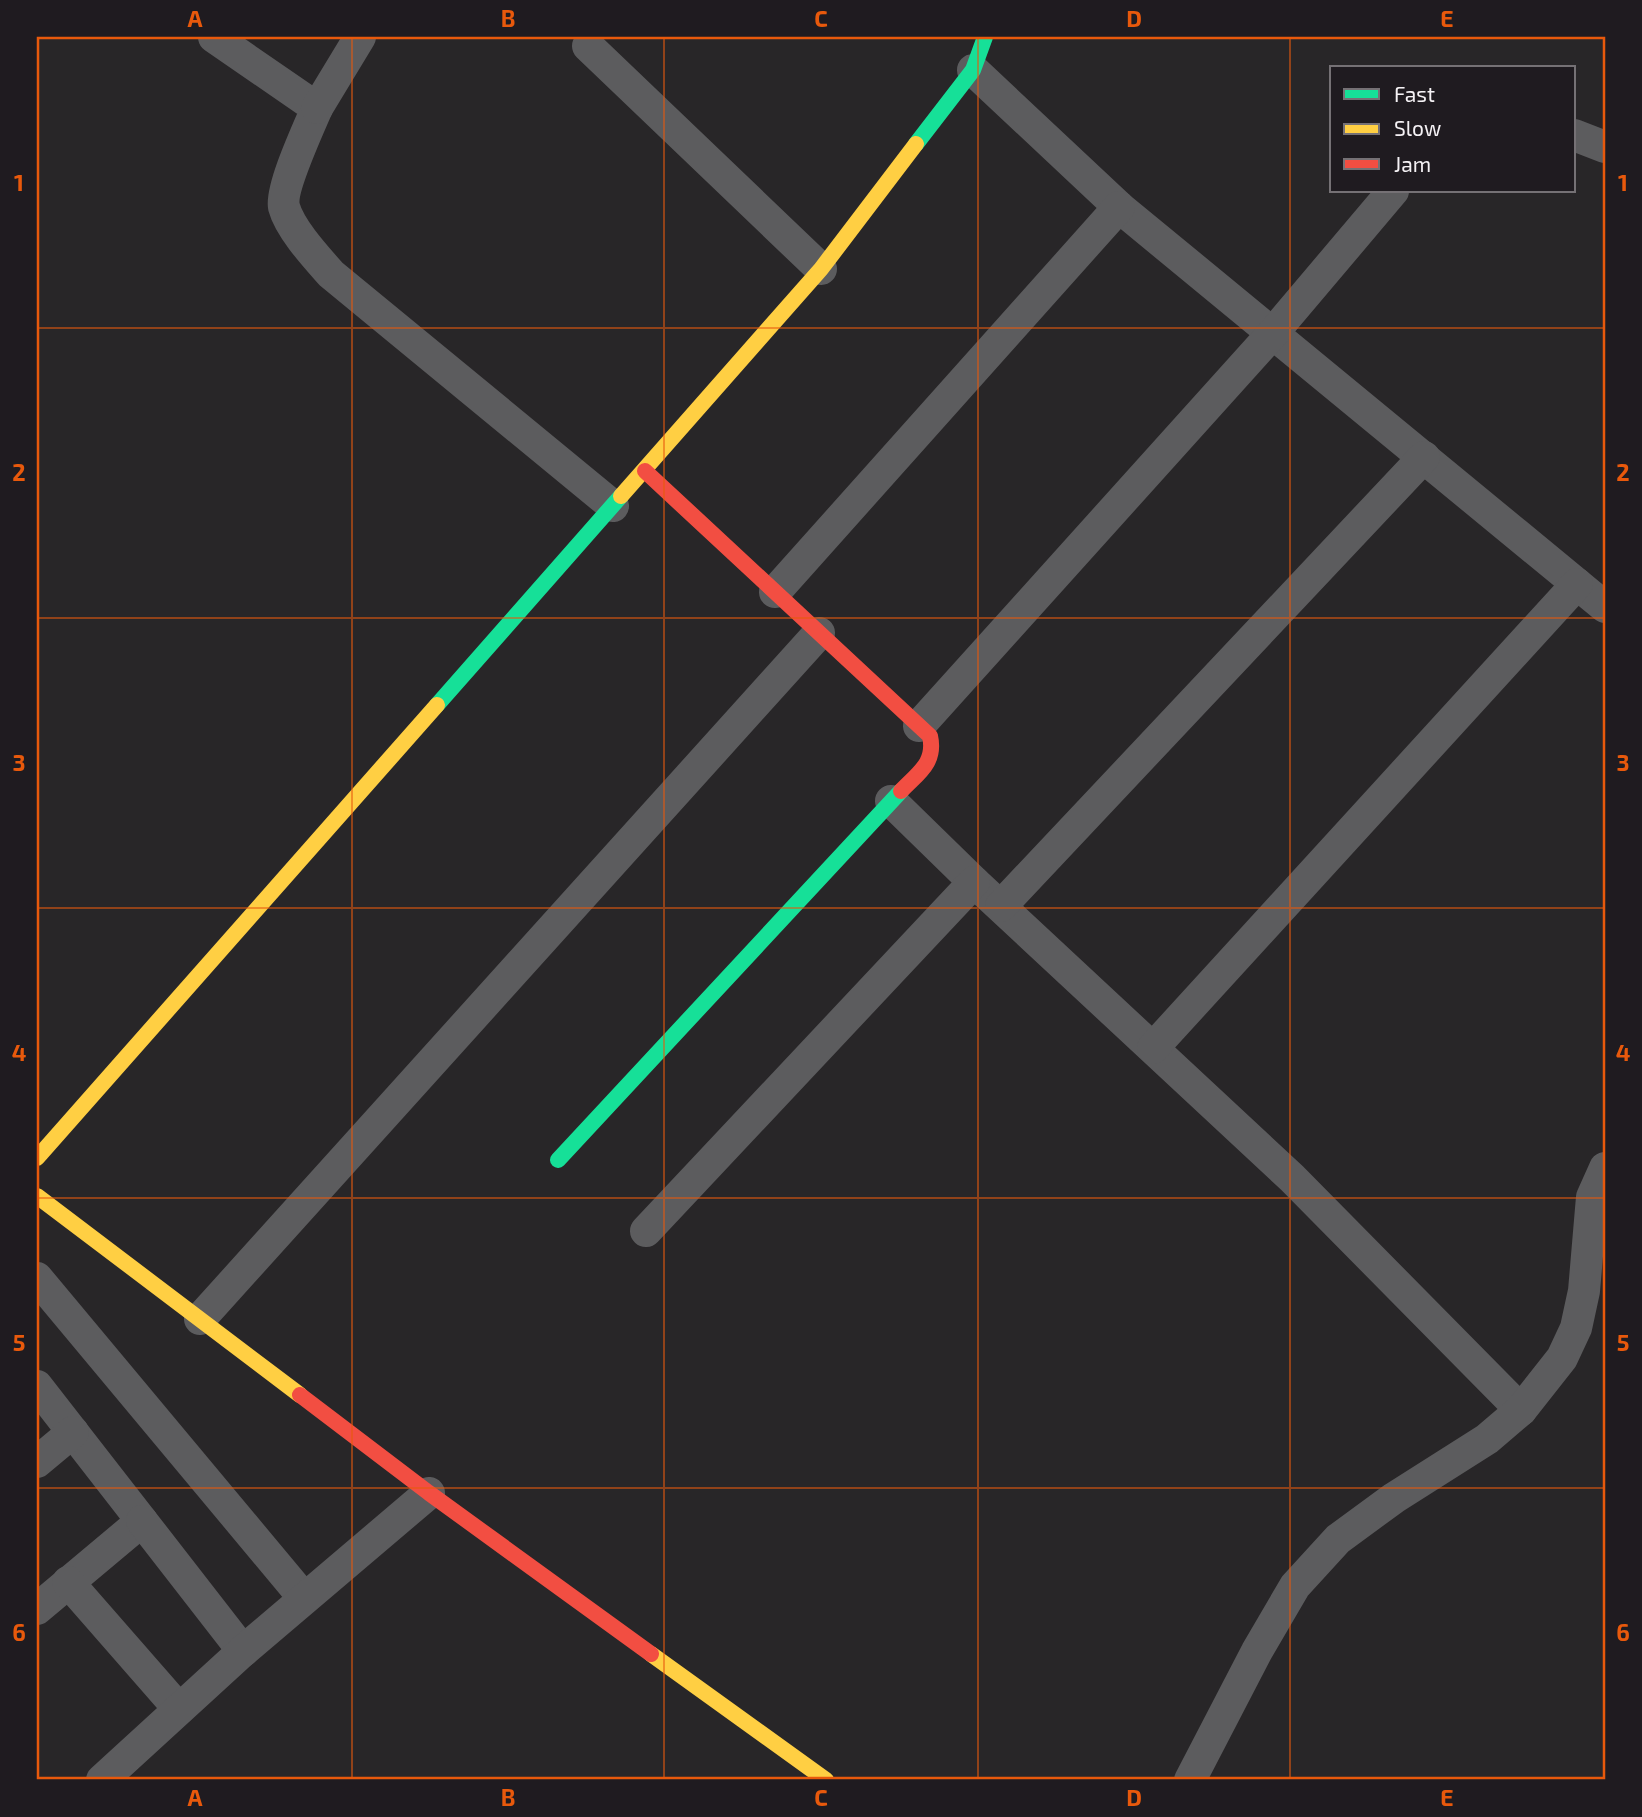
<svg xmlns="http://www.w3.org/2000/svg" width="1642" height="1817" viewBox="0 0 1642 1817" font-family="'Exo 2',sans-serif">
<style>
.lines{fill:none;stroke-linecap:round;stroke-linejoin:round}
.street{stroke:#5c5c5e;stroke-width:32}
.fast{stroke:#16e098;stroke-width:16}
.slow{stroke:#ffcf43;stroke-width:16}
.jam{stroke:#f24e42;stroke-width:16}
.grid{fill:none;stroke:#e8590c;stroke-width:2;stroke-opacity:0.55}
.neatline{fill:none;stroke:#e8590c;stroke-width:2.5}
.grid-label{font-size:23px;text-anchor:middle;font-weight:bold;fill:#e8590c}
</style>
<rect width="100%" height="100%" fill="#282628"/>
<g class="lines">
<!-- street -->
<g class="street">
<path d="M214,37L317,108C309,127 280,189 284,207C290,229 316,257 331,274L613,506"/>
<path d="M588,46L821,269"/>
<path d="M973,70L1119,207L1605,607"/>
<path d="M317,108L360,37"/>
<path d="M1574,135L1605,147"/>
<path d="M775,592L1119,207"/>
<path d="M919,726L1273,333L1393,191"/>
<path d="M891,801L974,882L1292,1178L1521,1410"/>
<path d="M1001,906L1424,457"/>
<path d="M1153,1048L1577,584"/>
<path d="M646,1231L974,882"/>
<path d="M37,1278L304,1598"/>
<path d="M200,1319L819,633"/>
<path d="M37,1386L142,1521L37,1609"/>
<path d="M37,1462L73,1432"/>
<path d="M142,1521L243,1651"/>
<path d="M68,1582L179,1709"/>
<path d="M102,1780L243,1651L429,1493"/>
<path d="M1190,1780L1257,1651L1295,1586L1338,1539L1394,1498L1487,1439L1521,1410L1562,1358L1576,1328L1584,1291L1592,1197L1605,1168"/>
</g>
<!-- fast -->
<g class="fast">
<path d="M916,144L973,70L985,37"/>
<path d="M437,705L621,496"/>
<path d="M558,1160L901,791"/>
</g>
<!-- slow -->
<g class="slow">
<path d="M621,496L821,269L916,144"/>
<path d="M37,1158L437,705"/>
<path d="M37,1196L300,1395"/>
<path d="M651,1654L826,1780"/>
</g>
<!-- jam -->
<g class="jam">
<path d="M645,471L930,736C936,763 918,773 901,791"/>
<path d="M300,1395L429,1493L651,1654"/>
</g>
</g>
<!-- grid -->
<path class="grid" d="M352,37V1780M664,37V1780M978,37V1780M1290,37V1780M37,328H1605M37,618H1605M37,908H1605M37,1198H1605M37,1488H1605"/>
<!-- border -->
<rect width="1642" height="1817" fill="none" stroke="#1f1b20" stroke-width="77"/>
<!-- legend -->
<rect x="1330" y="66" width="245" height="126" fill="#1f1b20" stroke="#757175" stroke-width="2"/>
<rect x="1344" y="89" width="35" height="10" fill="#16e098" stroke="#757175" stroke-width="2"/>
<text x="1394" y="102" font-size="21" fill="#f5f2f5">Fast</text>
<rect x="1344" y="124" width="35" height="10" fill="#ffcf43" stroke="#757175" stroke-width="2"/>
<text x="1394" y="136" font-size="21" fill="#f5f2f5">Slow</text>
<rect x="1344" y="159" width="35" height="10" fill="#f24e42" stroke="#757175" stroke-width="2"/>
<text x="1394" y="172" font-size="21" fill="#f5f2f5">Jam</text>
<rect x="38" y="38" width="1566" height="1740" class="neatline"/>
<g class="grid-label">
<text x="195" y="27">A</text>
<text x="508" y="27">B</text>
<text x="821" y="27">C</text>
<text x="1134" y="27">D</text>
<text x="1447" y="27">E</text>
<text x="19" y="191">1</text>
<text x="1623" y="191">1</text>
<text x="19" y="481">2</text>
<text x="1623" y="481">2</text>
<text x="19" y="771">3</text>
<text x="1623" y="771">3</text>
<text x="19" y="1061">4</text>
<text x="1623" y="1061">4</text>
<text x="19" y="1351">5</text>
<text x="1623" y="1351">5</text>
<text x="19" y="1641">6</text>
<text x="1623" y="1641">6</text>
<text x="195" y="1806">A</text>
<text x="508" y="1806">B</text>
<text x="821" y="1806">C</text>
<text x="1134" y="1806">D</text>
<text x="1447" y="1806">E</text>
</g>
</svg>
